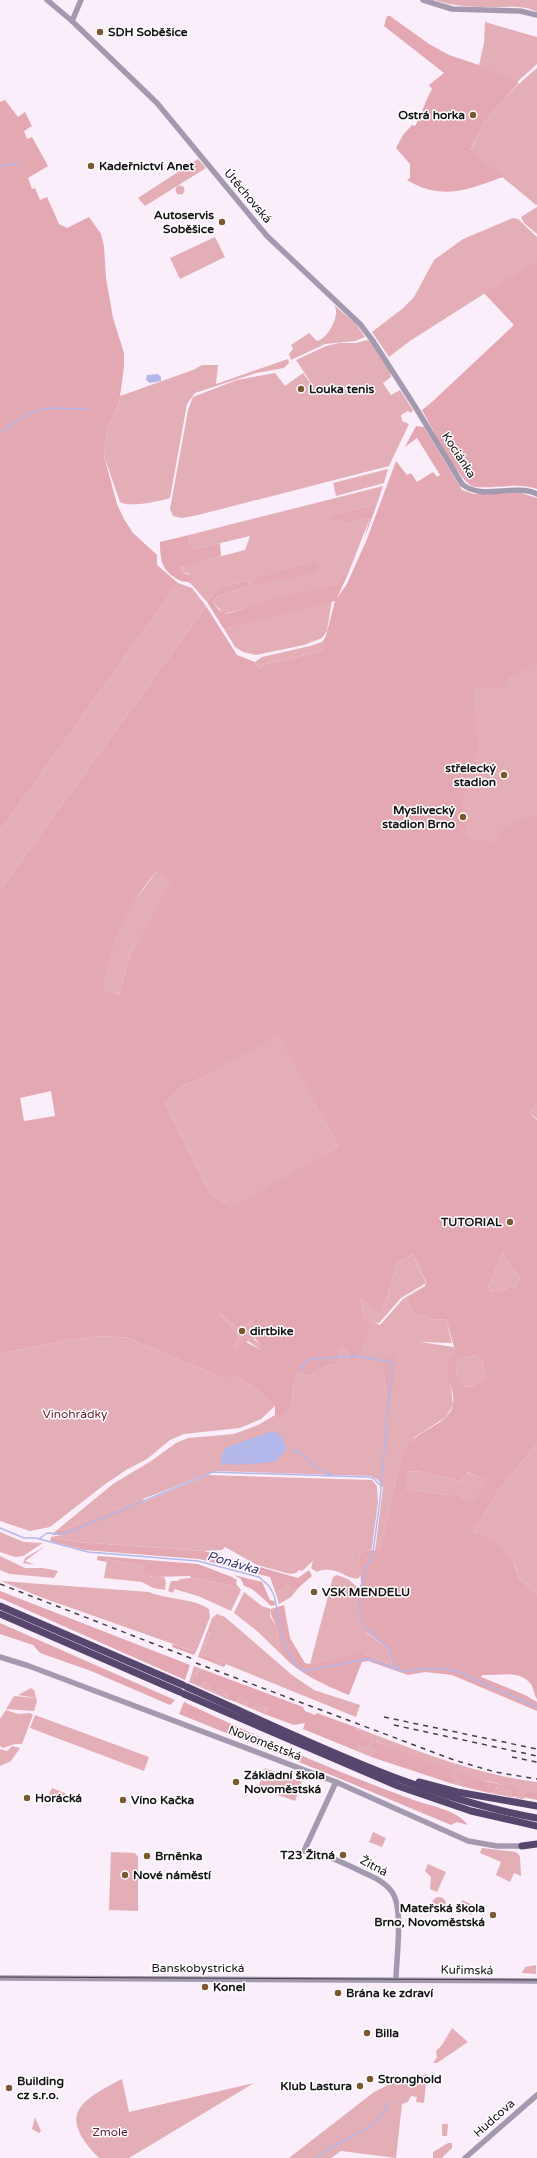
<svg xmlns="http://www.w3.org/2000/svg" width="537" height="2158" viewBox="0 0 537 2158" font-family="'Varela Round',sans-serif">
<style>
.green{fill:#e4aeb7;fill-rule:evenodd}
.forest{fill:#e4a8b3;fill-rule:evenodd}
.water{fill:#b3b7ea}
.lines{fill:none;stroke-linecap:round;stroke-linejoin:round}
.stream{stroke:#b3b7ea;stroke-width:1.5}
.tertiary{stroke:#a39ab0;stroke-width:5.5}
.trunk{stroke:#56466d;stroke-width:7}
.tram{stroke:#443f45;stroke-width:1}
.rail{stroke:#443f45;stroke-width:1.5;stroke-dasharray:5 5;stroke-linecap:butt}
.poi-dot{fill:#7a5930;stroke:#fff;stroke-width:1.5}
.labels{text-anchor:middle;stroke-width:3;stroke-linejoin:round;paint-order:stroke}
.poi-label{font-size:12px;font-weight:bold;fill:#171317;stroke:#fff;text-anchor:start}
.street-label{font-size:12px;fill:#171317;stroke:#fff}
.park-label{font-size:12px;fill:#651f32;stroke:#fff}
.water-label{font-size:13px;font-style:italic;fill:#383673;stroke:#fff}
</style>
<rect width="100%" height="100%" fill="#faeefb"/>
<!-- green -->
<g class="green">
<path d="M435,0H537V12C521,4 505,8 488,7C471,7 451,6 435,0Z"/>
<path d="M485,22L537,37V64L516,83L479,65L484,43Z"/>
<path d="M537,68V204L536,205L471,151C482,117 511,90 537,68Z"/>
<path d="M198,159L206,168L145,206L138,198Z"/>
<circle cx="180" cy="190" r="4.5"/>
<path d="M537,207V234L524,223L521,217Z"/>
<path d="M513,218L518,219L537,237V260L410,341L389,357L372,332L402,309L414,297L434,260L463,239Z"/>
<path d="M215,237L225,257L180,279L170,258Z"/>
<path d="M334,305L356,324L365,337L355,341L325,344L291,360L289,354L293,349L291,345L309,333L317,341C328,338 337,320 336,310C336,308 334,307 334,305Z"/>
<path d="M367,340L370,341L390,372L391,377L383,383L391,395L400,390L413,410L411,413L408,411L401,415L402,421L409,424L389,466L198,515L182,518L173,516L170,509L188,410L193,397L237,380L275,373L285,386L303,373L317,392L296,360L326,346L339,343H356Z"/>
<path d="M288,359L289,363L284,368L256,373L195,393L187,404L170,498C160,501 129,508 120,502L104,456L108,426L119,404L120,396L193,370L202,365H218L216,384Z"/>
<path d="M388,469L384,483L336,496L333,483Z"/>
<path d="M383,486L377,504L339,513L345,524L370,518L348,574L341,576L338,583L224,614L213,602L218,596L250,586L249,580L219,587L207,602L192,585L190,574L182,572L183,566L245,550L250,536L195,549L190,543L189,535ZM314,561L254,583L255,578Z"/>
<path d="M178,583L192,588L206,606L0,890V831Z"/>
<path d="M332,600L327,631L322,638L304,645L256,655L243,652L235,647L224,629Z"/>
<path d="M327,635L322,651L266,664L259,669L255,662L262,657L310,646L322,642Z"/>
<path d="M537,641V1020L392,731Z"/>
<path d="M156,872L172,881L130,955L119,995L102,989L108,960L127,911Z"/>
<path d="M278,1034L338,1146L233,1209L209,1192L165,1104L181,1086L200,1079Z"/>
<path d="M537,1104V1119L529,1113Z"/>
<path d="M503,1252L505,1258L520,1278L516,1286L491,1292L488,1287Z"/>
<path d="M413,1254L426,1283L401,1298L379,1323L374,1322L380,1325L403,1299L425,1285L406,1298L412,1312L434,1320L446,1319L452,1343L420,1342L454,1347L455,1350L448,1364L453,1405L446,1417L415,1437L402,1454L380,1552L375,1551L383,1487L378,1480L371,1476L215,1471L66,1529L57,1530L113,1484L151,1461L176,1443L188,1438L234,1434L258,1425L275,1415H284L291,1410L294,1382L298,1373L310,1376L324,1367L337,1364L341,1345L347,1351L348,1356L358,1358L366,1321L360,1300L361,1297L379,1312L387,1298L397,1263ZM395,1367L389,1397H387L384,1376Z"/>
<path d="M218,1312L239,1329L245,1328L251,1320L255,1323L254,1339L263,1347L261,1350L248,1341L237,1349L234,1346L240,1337Z"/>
<path d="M103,1336L128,1338L220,1377H238L253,1387L275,1406L261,1419L240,1428L184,1434L170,1440L147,1459L126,1470L104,1485L50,1527L30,1531L0,1521V1354L68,1340Z"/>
<path d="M475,1355L482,1360L485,1373L482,1381L472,1386L462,1387L456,1372L458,1359Z"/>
<path d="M537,1444V1594L519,1578L515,1566L473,1533L498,1491Z"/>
<path d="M407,1471L423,1472L460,1481L466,1472L488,1480L472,1502L459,1495H447L404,1489Z"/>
<path d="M208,1475L372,1480L377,1486L378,1502L372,1547L371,1550L359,1553L361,1574L359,1578C348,1582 335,1563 317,1572L311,1568L313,1561L302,1571L299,1570L296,1573L290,1574L257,1565L225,1547L222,1550L204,1551L78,1542L51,1537L67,1534Z"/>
<path d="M0,1532L24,1542L43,1543L23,1556L15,1557L0,1552Z"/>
<path d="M47,1545L25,1561L35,1565L23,1563L25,1558Z"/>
<path d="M0,1556L25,1568H43L58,1571L54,1578L10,1574L0,1570Z"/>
<path d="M107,1559L144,1567V1573L152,1577H164L166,1582L165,1590L153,1588L142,1582L104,1578Z"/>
<path d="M337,1575L348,1579L359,1589L358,1605L367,1633L386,1648L392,1663L391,1665L370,1656H364L365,1653L310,1664L333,1577Z"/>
<path d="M191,1578L230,1585L241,1590L231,1611L198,1596L174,1589L173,1593L168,1591L171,1581H178L180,1579Z"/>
<path d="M1,1581L149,1592C168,1600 193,1598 209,1609L210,1617L199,1645L197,1642L193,1651L43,1598Z"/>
<path d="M288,1585L290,1588L300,1586L291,1597L279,1604L276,1594Z"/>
<path d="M244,1592L262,1606L271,1609L270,1616L277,1627L279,1648L288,1661L257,1631L234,1613Z"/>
<path d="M217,1614L225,1617L292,1675L314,1690L360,1705L356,1717L201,1654L210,1632H207L212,1618Z"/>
<path d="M194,1666L202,1669L196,1673L202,1686L204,1682L211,1685V1690L216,1692L220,1689L228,1693L227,1699L189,1682Z"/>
<path d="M31,1688L34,1690L36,1698L18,1695Z"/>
<path d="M240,1695L248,1701L246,1706L255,1703L267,1706L264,1714L236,1702Z"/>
<path d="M14,1696L36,1698L37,1701L34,1711L6,1709Z"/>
<path d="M6,1710L18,1714L30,1713L33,1715L22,1744H15L3,1748L0,1746V1719Z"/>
<path d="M35,1715L149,1757L144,1771L30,1728Z"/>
<path d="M355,1727C415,1750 473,1774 537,1782V1792H524L523,1797L526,1799L515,1798L517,1796L511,1789L512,1797L489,1793L495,1792L497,1786L503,1785C491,1782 471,1776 461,1786L453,1784L456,1782C436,1764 400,1752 376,1741V1750L371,1757L357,1751V1745L367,1748Z"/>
<path d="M12,1746L20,1748L11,1761L0,1766V1749L7,1751Z"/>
<path d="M265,1768L302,1782L295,1801L258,1788Z"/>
<path d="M52,1788L67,1794L64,1800L49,1794Z"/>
<path d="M373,1832L386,1838L382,1847L369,1842Z"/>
<path d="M482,1848L516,1852L520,1856L521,1876L514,1873L510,1882L496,1875L501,1862L480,1853Z"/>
<path d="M111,1852L135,1853L138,1857V1911L109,1910Z"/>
<path d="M428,1864L446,1872L437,1892L430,1889L431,1877L425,1871Z"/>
<circle cx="439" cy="1904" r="7"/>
<path d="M462,1900L475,1906L471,1915L469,1914L470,1911L460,1906Z"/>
<path d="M536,1965V1974L522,1973L525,1967Z"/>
<path d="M452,2028L468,2042L437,2063H433L437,2057L436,2051L442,2045Z"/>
<path d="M427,2074L424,2103L416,2102L417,2097L411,2096L408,2102L402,2104L396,2158L341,2151L331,2158H289L374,2092L394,2082Z"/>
<path d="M122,2079L129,2112L254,2083L129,2158H99C57,2115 79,2101 122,2079Z"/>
<path d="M35,2117L41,2131L39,2133L32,2129Z"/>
<path d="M442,2124H448L447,2136H442Z"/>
<path d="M448,2143H452V2148L442,2158H433V2152Z"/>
</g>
<!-- forest -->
<g class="forest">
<path d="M387,16H390L429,44L449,55L479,65L519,83C500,102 480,124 471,150L503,177C467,190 442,201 407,180L410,178V164L396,148L403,135L412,125L415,126C422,114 425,101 432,89L429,85L444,73L384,26Z"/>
<path d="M5,100L18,117L25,112L32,126L24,131L27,139L32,137L48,166L28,178L32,189L35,188L40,200L47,197L59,224L67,228L89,217L101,234L104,246L106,278L113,318L124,353V367L119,404L108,426L104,456L117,504L124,519L133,533L157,555V565L178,583L0,831V102Z"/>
<path d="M537,260V489C517,482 496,489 475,487C461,486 430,424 422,410L433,401L514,325L484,293Z"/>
<path d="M416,426L424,427L462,490L474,494L521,493L537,498V662L509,677L504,688H473L478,751L462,799L466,838L495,843L503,829L527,817L537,816V1104L529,1113L537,1120V1444L498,1491L473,1533L492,1539L500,1545L515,1567L519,1578L537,1594V1699C534,1695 534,1689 531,1684C519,1669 499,1676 482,1675L481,1677L525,1695L537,1702V1711L452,1675L425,1672L408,1675L368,1661L362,1662L349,1695C329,1687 286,1669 279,1647C278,1641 278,1634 277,1628C275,1620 270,1618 271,1609L284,1605L290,1638L305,1663L310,1664L365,1652L364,1656H370L391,1665L392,1663L386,1648L363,1629L358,1605V1592L361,1583L359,1553L371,1550L380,1551L402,1454C414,1430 440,1428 450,1412C460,1396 444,1380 448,1364C449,1359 453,1354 455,1350L446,1319L434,1320L412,1312L406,1298L425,1286L426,1282L413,1254L397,1263L387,1298L379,1313L362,1298L360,1300L366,1321L371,1324L358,1358L350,1362L347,1351L341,1346L337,1364L324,1367L310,1376L298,1373L294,1382L291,1410L284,1415H275V1406L253,1387L238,1377H220L128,1338L103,1336L68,1340L0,1354V890L206,606L237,655L255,662L259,669L266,664L322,651L335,601L224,629L207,602L219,587L249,580L250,586L218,596L213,602L219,610L226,614L275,599L338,583L341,576L348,574L337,598L347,584L367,539L396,461L407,475L411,473L417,482L433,472L437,477L440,475L417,438L405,447ZM156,872L171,881L130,955L119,995L103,989C111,944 126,907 156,872ZM278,1035L338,1146L232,1208L209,1192L165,1104L181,1086L200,1079ZM51,1091L55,1116L24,1121L20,1098ZM503,1252L505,1258L520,1278L516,1286L491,1292L488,1287ZM218,1312L239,1329L245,1328L251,1320L254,1323L250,1332L262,1347L261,1350L244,1341L237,1349L234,1346L240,1337ZM475,1355L482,1360L485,1373L482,1381L472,1386L463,1387L456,1372L458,1359ZM407,1471L423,1472L460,1481L467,1472L487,1480L472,1502L459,1495H447L405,1489Z"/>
<path d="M377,504L364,539L370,518L345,524L341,519L331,521V517L339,513Z"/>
<path d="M189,535L190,543L195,549L220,543L221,556L182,567L183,573L191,575L192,585C189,581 185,582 181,581C162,572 160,561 160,542Z"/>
<path d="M314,561L320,565L315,572L257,585L254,583V578Z"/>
<path d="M393,1356L397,1361V1364L395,1367V1382L389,1397H387L384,1376V1367L387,1359Z"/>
<path d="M143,1499L144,1502L67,1535H52L57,1530L66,1529Z"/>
<path d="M51,1537L78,1542L204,1551L298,1578L309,1570L312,1576L298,1588H290L288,1585L276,1594L270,1577L199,1559L84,1550L50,1541Z"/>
<path d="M98,1556L198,1564L232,1577L237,1580L236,1584L241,1590L230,1585L191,1578L190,1576L152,1577L143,1573L144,1567L107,1559L106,1562L97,1560Z"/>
<path d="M234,1575L262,1582L270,1600L274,1601L275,1605L271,1606C263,1599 254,1588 244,1586L241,1579Z"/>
<path d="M0,1591L190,1665L185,1680L0,1598Z"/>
<path d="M0,1623L175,1700L170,1705L91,1671L40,1653L33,1645L0,1634Z"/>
<path d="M210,1631L201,1654L226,1664L224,1667L198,1657L207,1632Z"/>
<path d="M197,1642L199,1645L194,1655L172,1647L173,1644L193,1651Z"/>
<path d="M202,1669L303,1707L305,1711L315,1715L317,1713L355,1727L356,1730L362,1734L361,1738L370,1741L367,1748L357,1745V1751L303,1729L305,1723L294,1725L264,1714L267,1707L255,1703L256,1706L252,1708L246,1706L248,1701L240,1696L236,1702L227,1699L228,1693L220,1689L216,1692L211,1690V1685L204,1682L202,1686L194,1679L198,1676L196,1673Z"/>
<path d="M184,1702C258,1737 334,1771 411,1799C429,1806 456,1809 468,1825L457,1822L451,1825L336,1777L179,1714Z"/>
<path d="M375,1741L447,1769L451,1773L450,1776L454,1778L456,1782L453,1784L371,1757L376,1750L373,1748Z"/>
<path d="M457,1772L484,1781L503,1785V1787L497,1786L495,1792L489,1793L461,1786L462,1783L468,1781L459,1779Z"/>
<path d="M504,1785L519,1788L517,1796L512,1797L511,1789L504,1787Z"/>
<path d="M524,1792H537V1800L523,1797Z"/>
</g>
<!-- water -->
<g class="water">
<path d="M158,374L161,377V381L150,383L146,380L147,375Z"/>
<path d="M273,1431C282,1435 284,1439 286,1449L275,1462L234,1465L225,1463L219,1467L222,1464L221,1458L225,1448Z"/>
</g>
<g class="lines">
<!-- stream -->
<g class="stream">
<path d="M0,166L18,163"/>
<path d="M0,433L29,413L46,408L87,409"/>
<path d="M302,1370L304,1363L309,1359L357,1356L392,1362L380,1500L373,1552L364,1574L359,1601L360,1615L363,1626L386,1645L399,1670"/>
<path d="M293,1450C307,1454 310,1465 322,1471"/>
<path d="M326,1473L333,1476"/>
<path d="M0,1528L24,1538H36L88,1552L198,1561L259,1577L269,1586L274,1595L285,1647L299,1668L303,1671L367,1659L373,1660L402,1671L421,1669H446L456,1671L537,1707"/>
<path d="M39,1539L47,1533L64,1534L213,1472L368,1477L373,1478L381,1486"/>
<path d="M316,2158C338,2138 378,2134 388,2102"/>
</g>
<!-- tertiary -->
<g class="tertiary">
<path d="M47,0L72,21L157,103L267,236L360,324L373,341L416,408L462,484C482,501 514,483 537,494"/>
<path d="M423,0L452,9L520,11L537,15"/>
<path d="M72,21L81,0"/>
<path d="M0,1657L29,1666L336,1782L468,1841L497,1846H522"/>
<path d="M336,1782L304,1851C323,1853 339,1861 356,1869C368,1875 384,1880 392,1892C404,1909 396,1959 396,1980"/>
<path d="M0,1978L537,1981"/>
<path d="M465,2158L537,2095"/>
</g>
<!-- trunk -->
<g class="trunk">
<path d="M0,1606L183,1685"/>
<path d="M0,1614L180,1692"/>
<path d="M187,1687C300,1737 414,1796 537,1818"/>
<path d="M184,1694L398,1786L471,1811L537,1826"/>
<path d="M419,1782L457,1792L537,1806"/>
<path d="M522,1846L537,1844"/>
</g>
<!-- tram -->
<path class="tram" d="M0,1977L537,1980"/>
<!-- rail -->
<g class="rail">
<path d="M0,1584L193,1659"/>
<path d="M196,1663L454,1760L495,1772L537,1779"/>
<path d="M384,1717L537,1749"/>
<path d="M394,1725L537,1756"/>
<path d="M512,1757L537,1762"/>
</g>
</g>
<!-- markers -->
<g class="poi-dot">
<circle cx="100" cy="32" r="4"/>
<circle cx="473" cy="115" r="4"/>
<circle cx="91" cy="166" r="4"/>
<circle cx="222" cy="222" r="4"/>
<circle cx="301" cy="389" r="4"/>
<circle cx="504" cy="775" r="4"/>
<circle cx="463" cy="817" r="4"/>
<circle cx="510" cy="1222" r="4"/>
<circle cx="242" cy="1331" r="4"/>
<circle cx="314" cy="1592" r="4"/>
<circle cx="236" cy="1782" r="4"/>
<circle cx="27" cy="1798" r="4"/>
<circle cx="123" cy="1800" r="4"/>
<circle cx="343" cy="1855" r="4"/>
<circle cx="147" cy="1856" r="4"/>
<circle cx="125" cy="1875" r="4"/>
<circle cx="493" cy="1915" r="4"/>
<circle cx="205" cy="1987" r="4"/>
<circle cx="338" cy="1993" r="4"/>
<circle cx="367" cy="2033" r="4"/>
<circle cx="370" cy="2079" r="4"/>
<circle cx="360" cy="2086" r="4"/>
<circle cx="9" cy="2088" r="4"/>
</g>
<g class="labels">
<!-- poi labels -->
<g class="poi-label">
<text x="108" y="36">SDH Soběšice</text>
<text x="465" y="119" text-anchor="end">Ostrá horka</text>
<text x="99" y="170">Kadeřnictví Anet</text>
<text x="214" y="219" text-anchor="end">Autoservis<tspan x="214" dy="14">Soběšice</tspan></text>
<text x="309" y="393">Louka tenis</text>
<text x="496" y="772" text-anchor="end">střelecký<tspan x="496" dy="14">stadion</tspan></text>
<text x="455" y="814" text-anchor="end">Myslivecký<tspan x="455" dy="14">stadion Brno</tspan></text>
<text x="502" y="1226" text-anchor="end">TUTORIAL</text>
<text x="250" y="1335">dirtbike</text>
<text x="322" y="1596">VSK MENDELU</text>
<text x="244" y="1779">Základní škola<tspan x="244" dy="14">Novoměstská</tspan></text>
<text x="35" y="1802">Horácká</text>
<text x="131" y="1804">Víno Kačka</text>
<text x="335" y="1859" text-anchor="end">T23 Žitná</text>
<text x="155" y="1860">Brněnka</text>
<text x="133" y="1879">Nové náměstí</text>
<text x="485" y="1912" text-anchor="end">Mateřská škola<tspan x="485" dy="14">Brno, Novoměstská</tspan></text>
<text x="213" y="1991">Konel</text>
<text x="346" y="1997">Brána ke zdraví</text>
<text x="375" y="2037">Billa</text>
<text x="378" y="2083">Stronghold</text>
<text x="17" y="2085">Building<tspan x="17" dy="14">cz s.r.o.</tspan></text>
<text x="352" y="2090" text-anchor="end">Klub Lastura</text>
</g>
<!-- street labels -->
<g class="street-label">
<text transform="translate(248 196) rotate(50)" y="4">Útěchovská</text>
<text transform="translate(459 455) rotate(57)" y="4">Kociánka</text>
<text transform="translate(265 1743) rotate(21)" y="4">Novoměstská</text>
<text transform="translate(374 1866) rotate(28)" y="4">Žitná</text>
<text x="198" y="1972">Banskobystrická</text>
<text transform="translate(467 1970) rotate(1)" y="4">Kuřimská</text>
<text transform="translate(494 2118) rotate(-42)" y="4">Hudcova</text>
</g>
<!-- park labels -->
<g class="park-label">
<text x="75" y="1418">Vinohrádky</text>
<text x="110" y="2136">Zmole</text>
</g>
<!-- water labels -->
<g class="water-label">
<text transform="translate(233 1562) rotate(16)" y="5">Ponávka</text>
</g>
</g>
</svg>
